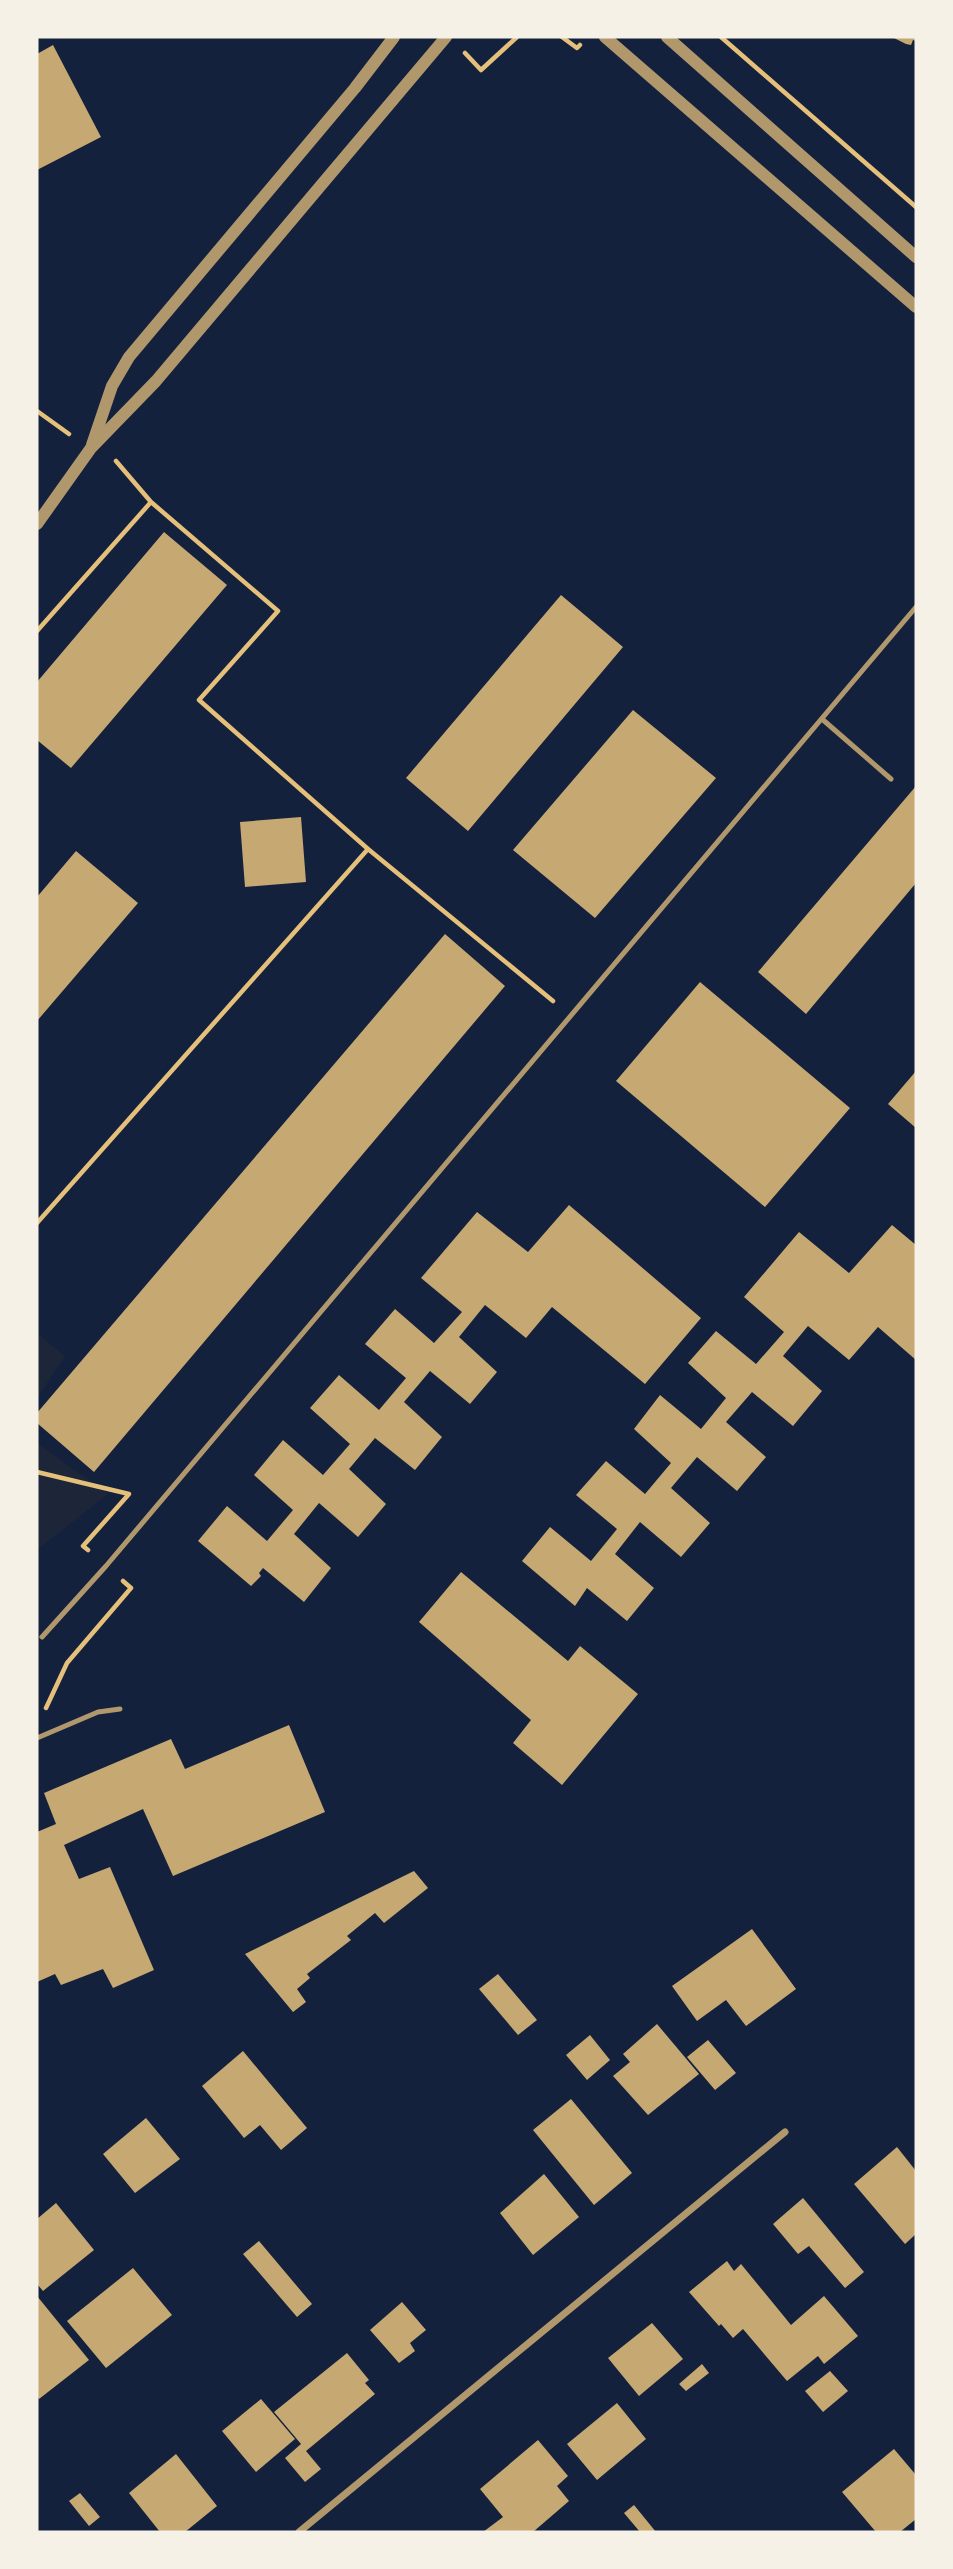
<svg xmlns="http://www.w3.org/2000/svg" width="953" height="2569" font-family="'DejaVu Sans',sans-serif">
<rect width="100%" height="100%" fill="#14213d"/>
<path fill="#1d2539" d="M 37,1333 L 65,1356 L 37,1398 Z
M 37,1443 L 108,1494 L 37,1550 Z"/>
<path fill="#c6a872" d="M 892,37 L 916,37 L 916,41 L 913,40 L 911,45 L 906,44 Z
M 53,45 L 101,137 L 37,170 L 37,54 Z
M 164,532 L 227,585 L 71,768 L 37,740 L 37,682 Z
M 561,595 L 623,647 L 468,831 L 406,778 Z
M 633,710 L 716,778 L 595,918 L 513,850 Z
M 916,786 L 916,883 L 806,1014 L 758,972 Z
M 301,817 L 306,882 L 245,887 L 240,822 Z
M 76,851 L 138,903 L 37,1021 L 37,897 Z
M 445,934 L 505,986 L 94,1472 L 37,1423 L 37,1413 Z
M 700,982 L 850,1108 L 765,1207 L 616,1081 Z
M 916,1071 L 916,1128 L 888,1104 Z
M 569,1205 L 701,1318 L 645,1384 L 552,1307 L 526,1338 L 485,1305 L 459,1337 L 497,1372 L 470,1404 L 430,1371 L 404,1402 L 442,1437 L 415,1470 L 375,1438 L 349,1469 L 386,1504 L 358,1537 L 319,1503 L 294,1534 L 331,1568 L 304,1602 L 263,1568 L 259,1573 L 261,1576 L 251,1586 L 198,1541 L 227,1506 L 267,1541 L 293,1510 L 254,1475 L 283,1440 L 323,1475 L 350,1444 L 310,1408 L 339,1375 L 379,1410 L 406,1378 L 365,1344 L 395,1309 L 434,1343 L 462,1312 L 421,1278 L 477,1212 L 528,1252 Z
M 892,1225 L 916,1245 L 916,1360 L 878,1327 L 849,1360 L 808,1326 L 783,1356 L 822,1391 L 793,1426 L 752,1392 L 726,1422 L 766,1457 L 737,1491 L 697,1457 L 671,1488 L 710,1523 L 681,1557 L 640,1522 L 615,1554 L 654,1588 L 627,1621 L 587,1588 L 575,1606 L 522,1561 L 550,1527 L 591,1561 L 617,1529 L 576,1495 L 606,1461 L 645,1494 L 671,1463 L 634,1429 L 660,1395 L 701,1429 L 726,1398 L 688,1363 L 716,1331 L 756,1364 L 784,1332 L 744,1297 L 799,1232 L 849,1273 Z
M 461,1572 L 568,1661 L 580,1646 L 638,1694 L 562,1785 L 513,1743 L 531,1720 L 419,1622 Z
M 289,1725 L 325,1812 L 173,1876 L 143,1809 L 64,1845 L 79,1879 L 110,1867 L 154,1970 L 113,1988 L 103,1969 L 61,1985 L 55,1974 L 37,1982 L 37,1832 L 56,1824 L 44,1793 L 171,1739 L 185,1769 Z
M 414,1871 L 428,1888 L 384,1923 L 375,1913 L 347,1936 L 351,1940 L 307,1974 L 310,1978 L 297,1989 L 306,2002 L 293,2012 L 245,1954 Z
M 752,1929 L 796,1989 L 746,2026 L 726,2000 L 697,2021 L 672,1986 Z
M 498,1974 L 537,2020 L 518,2035 L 479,1989 Z
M 657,2024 L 699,2074 L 648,2115 L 613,2076 L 630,2062 L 623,2054 Z
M 590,2035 L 610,2060 L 587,2080 L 566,2055 Z
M 708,2040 L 736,2073 L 715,2090 L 687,2057 Z
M 243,2051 L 307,2128 L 281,2150 L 260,2125 L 244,2138 L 202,2086 Z
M 571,2099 L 632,2173 L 594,2205 L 533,2130 Z
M 146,2118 L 180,2159 L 135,2193 L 103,2154 Z
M 897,2147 L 916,2171 L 916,2234 L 905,2244 L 854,2184 Z
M 544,2174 L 579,2217 L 533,2255 L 500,2213 Z
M 803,2198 L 864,2272 L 845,2288 L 809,2246 L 798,2254 L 773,2224 Z
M 56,2203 L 94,2250 L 43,2291 L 37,2284 L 37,2219 Z
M 259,2241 L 312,2304 L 297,2317 L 243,2254 Z
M 727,2261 L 734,2271 L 741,2264 L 791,2325 L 824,2296 L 858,2336 L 824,2364 L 818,2356 L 787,2381 L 743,2329 L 733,2338 L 721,2324 L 719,2326 L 689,2292 Z
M 133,2268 L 172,2315 L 106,2368 L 67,2321 Z
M 37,2296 L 89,2360 L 39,2399 L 37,2396 Z
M 402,2302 L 426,2330 L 410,2343 L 415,2351 L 399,2363 L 370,2330 Z
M 652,2323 L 683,2359 L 639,2396 L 608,2358 Z
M 347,2353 L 369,2380 L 365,2383 L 375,2394 L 306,2451 L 321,2469 L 305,2482 L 285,2458 L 301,2444 L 274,2412 Z
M 702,2364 L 709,2373 L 686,2391 L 679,2384 Z
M 830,2371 L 848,2391 L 823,2412 L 805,2391 Z
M 261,2399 L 295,2439 L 256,2472 L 222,2431 Z
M 617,2403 L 646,2439 L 597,2480 L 567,2444 Z
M 538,2440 L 568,2476 L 557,2486 L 569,2501 L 533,2532 L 483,2532 L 503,2517 L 480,2489 Z
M 894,2449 L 916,2475 L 916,2519 L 900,2532 L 876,2532 L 842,2492 Z
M 176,2454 L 217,2506 L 185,2532 L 160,2532 L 129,2493 Z
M 80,2493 L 100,2517 L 89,2526 L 69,2501 Z
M 634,2505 L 656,2532 L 640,2532 L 624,2513 Z"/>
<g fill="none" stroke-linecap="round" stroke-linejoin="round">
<path stroke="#e5c07b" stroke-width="4.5" d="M 562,37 L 577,48 L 580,45
M 721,37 L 916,207
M 465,53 L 481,70 L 517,37
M 37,411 L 69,434
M 116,461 L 151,502 L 278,611 L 199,700 L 368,849 L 553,1001
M 37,631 L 151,502
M 37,1223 L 368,849
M 37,1472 L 129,1494 L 83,1546 L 88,1550
M 46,1708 L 67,1663 L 131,1588 L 123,1581"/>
<path stroke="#b1986c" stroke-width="5" d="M 822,719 L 891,779
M 42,1637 L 106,1566 L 916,607
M 37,1738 L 98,1712 L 120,1709"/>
<path stroke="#b1986c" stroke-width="7" d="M 299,2532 L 785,2132"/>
<path stroke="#b1986c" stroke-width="12" d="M 605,37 L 916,307
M 667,37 L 916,257
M 92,445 L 112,386 L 129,357 L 355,88 L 394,37
M 37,524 L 91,448 L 156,381 L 446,37"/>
</g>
<rect width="953" height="2569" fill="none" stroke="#f6f1e7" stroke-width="77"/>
</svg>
